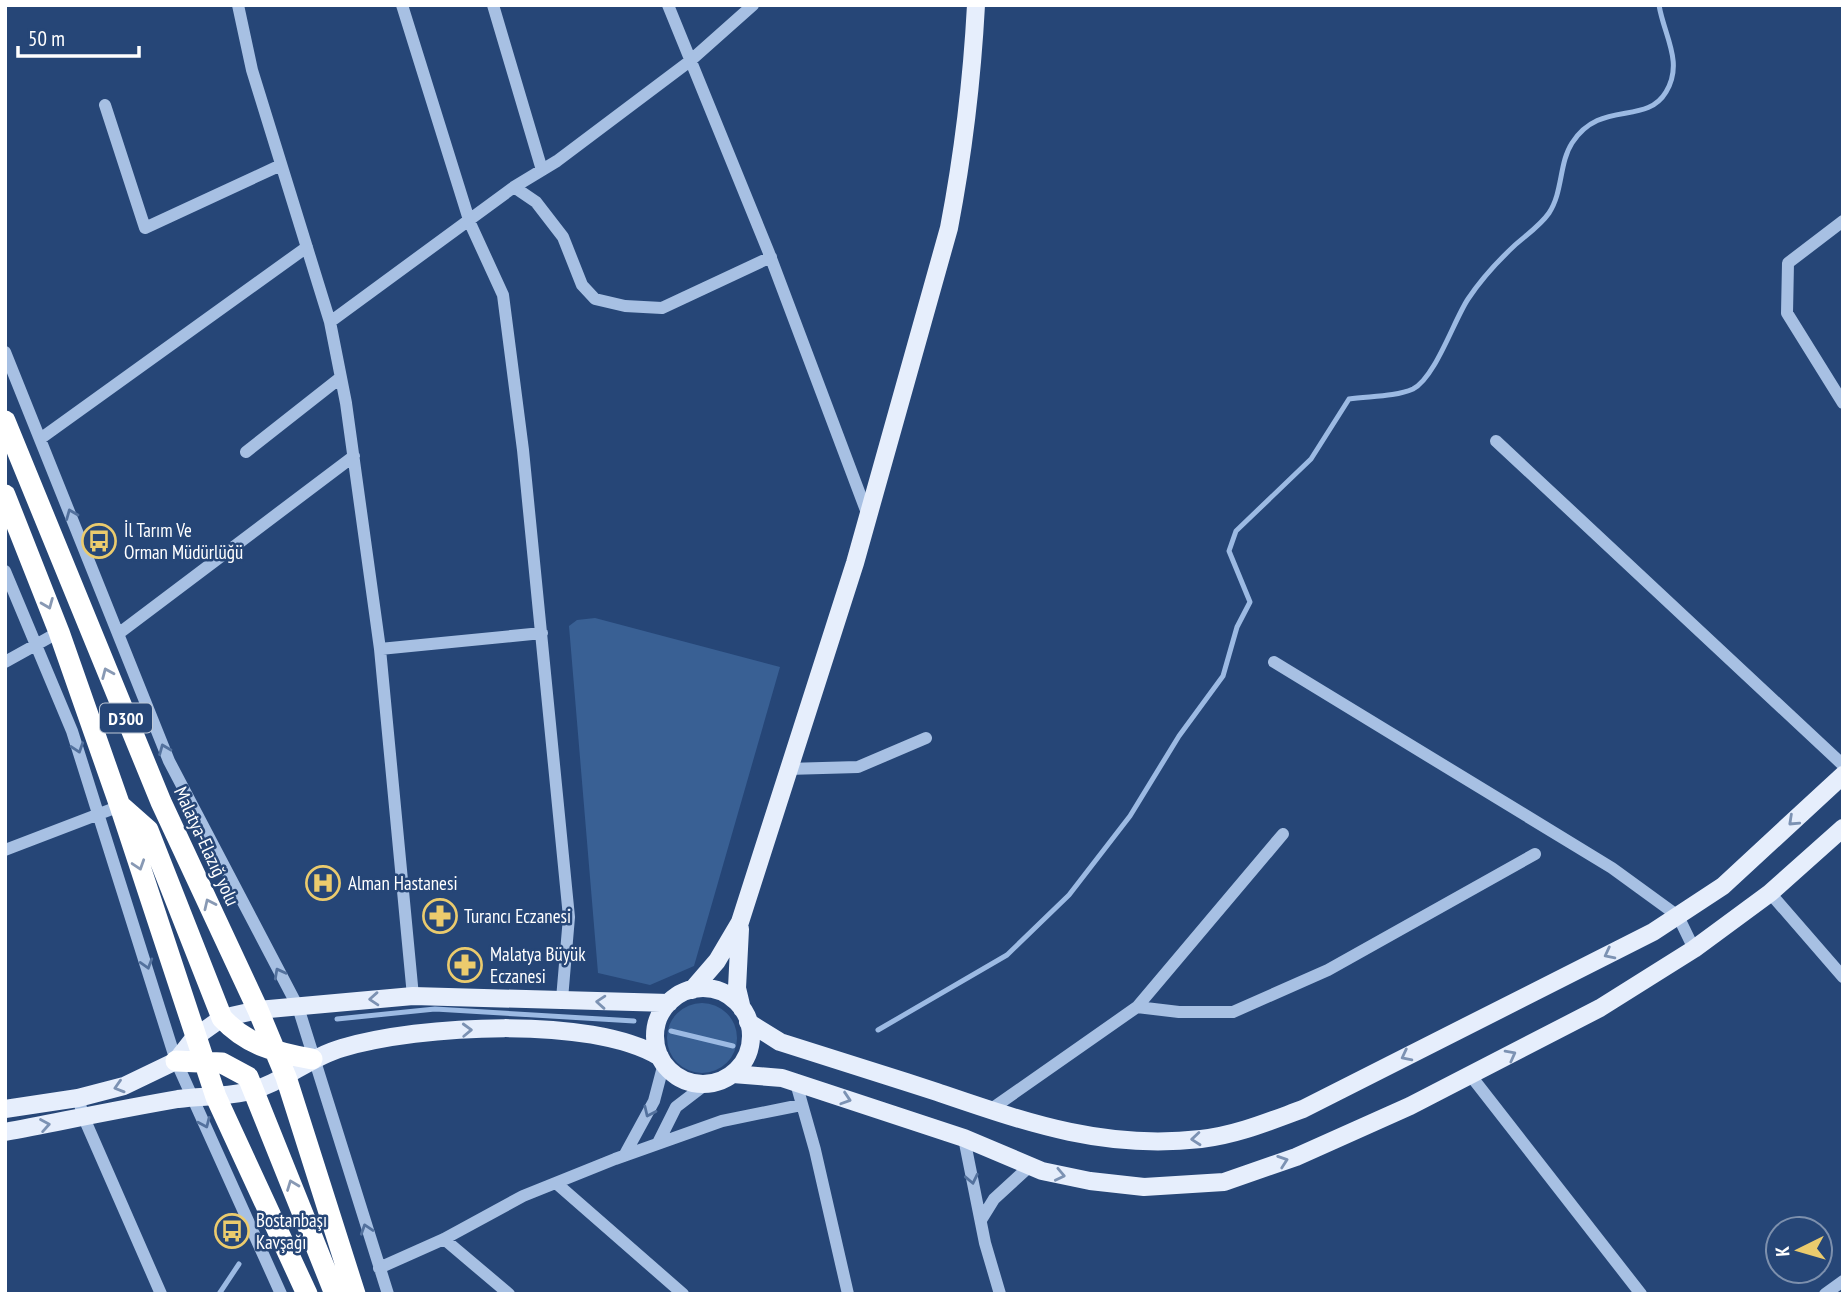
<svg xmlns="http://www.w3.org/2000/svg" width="1848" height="1299" font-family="'PT Sans Narrow',sans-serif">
<rect width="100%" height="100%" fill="#264677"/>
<path fill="#396094" d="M 595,618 L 780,667 L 694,966 L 650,985 L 598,973 L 569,626 L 577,620 Z
M667 1038a35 35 0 1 1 70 0a35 35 0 1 1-70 0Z"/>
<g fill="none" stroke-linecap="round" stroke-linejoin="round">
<path stroke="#9cbae3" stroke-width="5" d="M 337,1019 L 435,1009 L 634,1021
M 878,1030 L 1007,955 L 1069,895 L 1130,816 L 1179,736 L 1223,676 L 1237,627 L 1250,602 L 1229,551 L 1236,531 L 1311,459 L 1349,399 C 1369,396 1395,397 1413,389 C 1435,378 1454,320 1468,299 C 1480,281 1498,261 1514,246 C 1525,236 1540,226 1549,213 C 1563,192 1559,163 1572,143 C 1600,99 1646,126 1666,92 C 1684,62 1664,36 1659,5
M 671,1031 L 733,1046
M 219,1294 L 239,1264"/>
<path stroke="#a7c0e3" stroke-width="12" d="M 238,5 L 252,70 L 330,322 L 346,403 L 380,649 L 413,996
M 402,5 L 470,223 L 503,295 L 523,450 L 569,917 L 562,999
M 493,5 L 542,170
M 668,5 L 769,253 L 867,513
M 105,105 L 145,228 L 281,165
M 514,187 L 536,202 L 563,237 L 582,285 L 595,299 L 625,306 L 662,308 L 771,257
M 1843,221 L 1788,263 L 1787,313 L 1843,403
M 330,322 L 514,187 L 557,161 L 690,61 L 753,5
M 5,352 L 169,761 L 298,1007 L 388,1294
M 40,439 L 307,247
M 1496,441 L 1843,765
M 246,452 L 340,378
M 5,571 L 72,731 L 176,1061 L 281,1294
M 118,634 L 354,456
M 380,649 L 542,633
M 5,662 L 59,632
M 1274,662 L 1612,868 L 1678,916 L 1694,949
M 787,769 L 858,767 L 926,738
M 5,850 L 120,806
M 1770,893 L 1843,977
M 1137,1007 L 1179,1012 L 1233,1012 L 1328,970 L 1535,854
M 1471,1076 L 1641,1294
M 796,1083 L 815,1150 L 848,1294
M 78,1098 L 84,1118 L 161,1294
M 990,1110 L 1137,1007 L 1283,834
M 964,1138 L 985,1243 L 1000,1294
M 658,1143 L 676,1107 L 706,1084
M 624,1156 L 654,1101 L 664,1063
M 556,1183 L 683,1294
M 981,1220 L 994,1199 L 1030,1166
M 444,1239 L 509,1294
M 379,1268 L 444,1239 L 523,1196 L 615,1159 L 722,1121 L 801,1105
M 1825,1294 L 1843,1281"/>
<path stroke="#e6eefc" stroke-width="18" d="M 740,929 L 737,988 L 742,1009
M655 1036a48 48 0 1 1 96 0a48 48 0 1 1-96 0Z
M 692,990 L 717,961 L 740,922 L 855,563 L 949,228 C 963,155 972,80 976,5
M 748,1022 L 780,1042 C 833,1059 885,1075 937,1092 C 1028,1123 1104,1150 1201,1139 C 1237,1135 1270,1121 1303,1109 L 1653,932 L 1723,886 L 1843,775
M 733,1074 L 782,1078 L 964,1138 L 1042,1171 L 1090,1181 L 1144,1187 L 1224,1182 L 1296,1157 L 1410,1106 L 1600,1008 L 1694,949 L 1770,893 L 1843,828
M 5,1109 L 78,1098 L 124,1086 L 176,1061 L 194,1038 L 222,1018 L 258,1010 L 413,996 L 669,1003
M 5,1132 C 63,1121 120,1109 178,1099 C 201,1096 223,1097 246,1092 C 282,1084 307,1058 342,1048 C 419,1025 591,1015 660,1057"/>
<path stroke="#fff" stroke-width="21" d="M 5,421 L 161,802 L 258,1010 L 286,1077 L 355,1294
M 5,495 L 59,632 L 120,806 L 216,1097 L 307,1294
M 122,807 L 148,830 L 222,1018 C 247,1045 277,1053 312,1059
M 176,1061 L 222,1063 L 248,1077 L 335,1294"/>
</g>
<defs><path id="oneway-chevron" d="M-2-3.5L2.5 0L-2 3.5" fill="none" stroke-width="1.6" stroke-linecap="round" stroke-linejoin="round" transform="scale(1.75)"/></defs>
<g stroke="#53719d">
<use href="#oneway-chevron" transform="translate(71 514) rotate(-112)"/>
<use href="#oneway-chevron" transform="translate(78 748) rotate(72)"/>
<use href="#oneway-chevron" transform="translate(164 749) rotate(-112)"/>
<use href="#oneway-chevron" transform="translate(147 964) rotate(73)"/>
<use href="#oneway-chevron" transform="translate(279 973) rotate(-118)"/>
<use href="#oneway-chevron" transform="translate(649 1112) rotate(115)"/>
<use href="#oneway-chevron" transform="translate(205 1123) rotate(66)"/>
<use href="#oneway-chevron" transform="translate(972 1179) rotate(78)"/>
<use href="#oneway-chevron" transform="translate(366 1229) rotate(-108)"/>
</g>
<g stroke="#8899b4">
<use href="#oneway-chevron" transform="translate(48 604) rotate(68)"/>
<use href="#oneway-chevron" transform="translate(107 673) rotate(-113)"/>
<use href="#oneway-chevron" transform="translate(139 865) rotate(72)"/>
<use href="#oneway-chevron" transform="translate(209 904) rotate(-115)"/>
<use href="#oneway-chevron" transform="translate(292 1185) rotate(-111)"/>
</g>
<g stroke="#7c92b3">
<use href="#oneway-chevron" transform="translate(1793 821) rotate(137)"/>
<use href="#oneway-chevron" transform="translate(1609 954) rotate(153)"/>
<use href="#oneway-chevron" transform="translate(374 999) rotate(176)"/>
<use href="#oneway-chevron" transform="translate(601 1002) rotate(-176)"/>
<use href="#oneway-chevron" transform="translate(467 1030) rotate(-2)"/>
<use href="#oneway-chevron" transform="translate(1511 1055) rotate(-28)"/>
<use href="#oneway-chevron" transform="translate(1406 1056) rotate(153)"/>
<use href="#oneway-chevron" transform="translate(119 1087) rotate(163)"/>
<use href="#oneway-chevron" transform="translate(846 1099) rotate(18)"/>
<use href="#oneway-chevron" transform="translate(45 1125) rotate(-10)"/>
<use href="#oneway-chevron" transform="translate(1196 1139) rotate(175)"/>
<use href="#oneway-chevron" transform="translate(1283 1161) rotate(-19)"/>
<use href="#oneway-chevron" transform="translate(1060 1175) rotate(12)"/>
</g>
<defs>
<g id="bus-ring" transform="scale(1.75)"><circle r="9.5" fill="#264677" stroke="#ebcb6d" stroke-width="1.5"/><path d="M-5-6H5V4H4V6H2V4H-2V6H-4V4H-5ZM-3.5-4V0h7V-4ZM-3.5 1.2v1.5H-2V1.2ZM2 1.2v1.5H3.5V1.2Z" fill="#ebcb6d"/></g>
<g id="hospital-ring" transform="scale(1.75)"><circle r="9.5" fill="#264677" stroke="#ebcb6d" stroke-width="1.5"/><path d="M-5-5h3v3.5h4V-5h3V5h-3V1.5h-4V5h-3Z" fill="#ebcb6d"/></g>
<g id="pharmacy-ring" transform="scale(1.75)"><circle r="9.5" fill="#264677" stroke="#ebcb6d" stroke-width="1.5"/><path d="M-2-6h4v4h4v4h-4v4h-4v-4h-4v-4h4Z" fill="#ebcb6d"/></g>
</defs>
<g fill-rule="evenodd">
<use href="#bus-ring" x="99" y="541"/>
<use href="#hospital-ring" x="323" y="883"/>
<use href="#pharmacy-ring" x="440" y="916"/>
<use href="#pharmacy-ring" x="465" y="965"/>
<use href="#bus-ring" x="232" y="1231"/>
</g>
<g text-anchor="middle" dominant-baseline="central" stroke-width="5" stroke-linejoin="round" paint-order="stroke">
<rect fill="#264677" stroke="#bec8d6" stroke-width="2" x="100" y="703.5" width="52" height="29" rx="5"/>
<g font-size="18" font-weight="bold" fill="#fff">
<text x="126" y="718">D300</text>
</g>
<g font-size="19" fill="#fff" stroke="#264677" text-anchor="start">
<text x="124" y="530">İl Tarım Ve<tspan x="124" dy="22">Orman Müdürlüğü</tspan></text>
<text x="348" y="883">Alman Hastanesi</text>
<text x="464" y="916">Turancı Eczanesi</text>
<text x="490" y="954">Malatya Büyük<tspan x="490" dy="22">Eczanesi</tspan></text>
<text x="256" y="1220">Bostanbaşı<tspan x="256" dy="22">Kavşağı</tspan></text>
</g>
<g font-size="19" fill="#fff" stroke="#264677">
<text transform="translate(207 846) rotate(65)">Malatya-Elazığ yolu</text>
</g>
</g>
<rect width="1848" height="1299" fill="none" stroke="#ffffff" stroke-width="14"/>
<g transform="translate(1799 1250) rotate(265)"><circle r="33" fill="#264677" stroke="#7d90ad" stroke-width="2"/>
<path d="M0-5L12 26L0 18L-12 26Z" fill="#ebcb6d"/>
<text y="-10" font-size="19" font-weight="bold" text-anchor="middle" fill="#ffffff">K</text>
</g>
<path d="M18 46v10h121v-10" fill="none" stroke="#ffffff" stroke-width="3.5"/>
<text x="28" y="46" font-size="21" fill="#ffffff" stroke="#264677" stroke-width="5" paint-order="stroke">50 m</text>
</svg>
